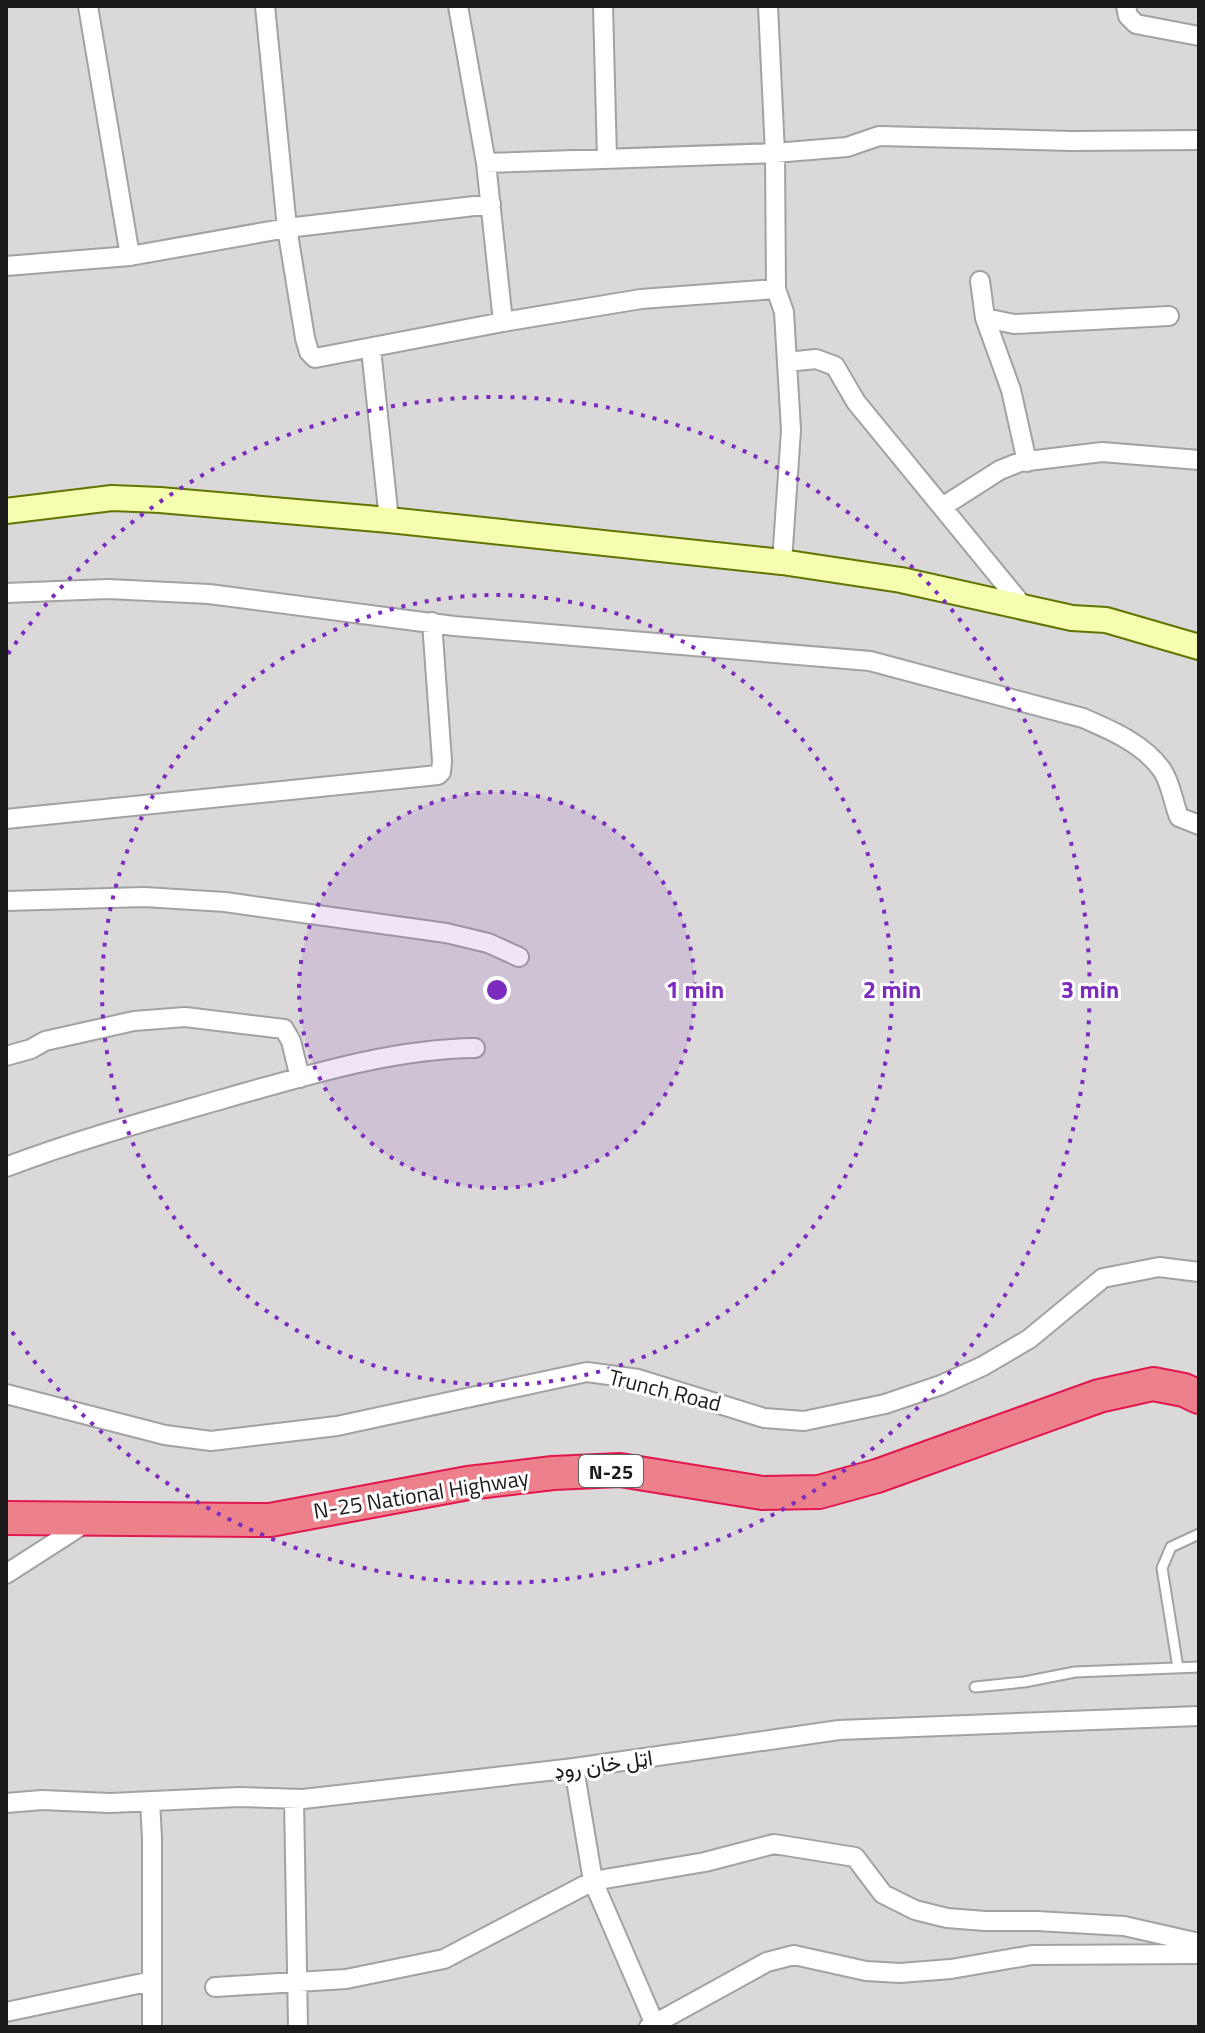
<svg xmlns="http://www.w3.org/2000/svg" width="1205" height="2033" font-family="'Titillium Web',Vazirmatn,sans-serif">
<rect width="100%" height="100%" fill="#eeeae0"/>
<path fill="#dad8d8" d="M 6,6 L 1199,6 L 1199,2027 L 6,2027 Z"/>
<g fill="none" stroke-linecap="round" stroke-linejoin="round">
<g stroke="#a2a2a2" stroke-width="13">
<path id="lane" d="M 1178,1668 L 1162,1568 L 1171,1547 L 1199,1534
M 975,1687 L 1024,1682 L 1075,1672 L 1199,1667"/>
</g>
<g stroke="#a2a2a2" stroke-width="22">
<path id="street" d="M 88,6 L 130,256
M 265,6 L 287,228 L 305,338 L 309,352 L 315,358 L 503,322 L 641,299 L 776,289
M 458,6 L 486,163 L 503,322
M 603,6 L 607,159
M 768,6 L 775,153 L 776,289 L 784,312 L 791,430 L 782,562
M 1126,6 L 1128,16 L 1136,24 L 1199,36
M 486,163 L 775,153 L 847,147 L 879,136 L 1071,141 L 1199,140
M 6,266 L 130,256 L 287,228 L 491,204
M 980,281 L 985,318 L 1011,390 L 1027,462
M 985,318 L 1014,324 L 1169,316
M 371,349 L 389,520
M 787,362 L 816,359 L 835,366 L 856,402 L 1023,606
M 942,507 L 1000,470 L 1020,462 L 1102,452 L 1199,460
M 6,593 L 108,589 L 209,594 L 454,626 L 870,661 L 1083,718 C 1111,730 1144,744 1162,770 C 1171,783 1173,802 1179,817 L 1199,825
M 6,819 L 438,775 L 441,772 L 442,761 L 432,622
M 6,901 L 144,897 L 225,902 L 446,933 L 488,943 L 519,957
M 6,1056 L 31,1049 L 45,1041 L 134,1021 L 185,1017 L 284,1029 L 291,1041 L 300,1078
M 6,1167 C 77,1140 150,1120 223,1099 C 305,1076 390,1049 475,1048
M 6,1394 L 165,1435 L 211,1441 L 337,1426 L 587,1372 L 638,1379 L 764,1418 L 804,1421 L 885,1404 L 941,1385 L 983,1366 L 1029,1339 L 1103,1278 L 1159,1267 L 1199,1272
M 6,1574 L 87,1522
M 574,1768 L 593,1881 L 656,2027
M 294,1799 L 298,2027
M 150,1801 L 152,1838 L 152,2027
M 6,1803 L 42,1800 L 110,1803 L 239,1797 L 303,1799 L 574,1768 L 839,1730 L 1199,1716
M 215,1987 L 346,1979 L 444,1959 L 593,1881 L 705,1862 L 774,1844 L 855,1857 L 883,1894 L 915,1910 L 947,1918 L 985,1921 L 1037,1921 L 1124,1926 L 1199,1943
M 6,2012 L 152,1981
M 649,2027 L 767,1962 L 794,1955 L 866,1971 L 900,1973 L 951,1969 L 1032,1955 L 1199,1954"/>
</g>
<g stroke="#5f7500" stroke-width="28">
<path id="secondary" d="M 6,511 L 112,498 L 160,500 L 389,520 L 782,562 L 901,580 L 1072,618 L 1106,620 L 1199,647"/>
</g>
<g stroke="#e2174d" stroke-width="36">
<path id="highway" d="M 6,1518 L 270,1520 L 468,1483 L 553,1473 L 620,1470 L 762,1493 L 819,1492 L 877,1476 L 1099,1396 L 1153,1384 L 1184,1390 L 1199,1397"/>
</g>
<use href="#lane" stroke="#fff" stroke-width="9"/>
<use href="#street" stroke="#fff" stroke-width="18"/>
<use href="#secondary" stroke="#f4feae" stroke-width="24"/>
<use href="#highway" stroke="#ec818c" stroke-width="32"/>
</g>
<circle cx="497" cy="990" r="198" fill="#7b2cbf" fill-opacity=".12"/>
<g fill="none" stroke="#7b2cbf" stroke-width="4" stroke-dasharray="4 8">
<circle cx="497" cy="990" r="198"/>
<circle cx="497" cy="990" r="395"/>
<path d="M8 654A593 593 0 1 1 8 1326"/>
</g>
<g text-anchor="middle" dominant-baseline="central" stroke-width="6" stroke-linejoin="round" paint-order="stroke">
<rect fill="#fff" stroke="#5f5f5f" stroke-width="2" x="579" y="1455" width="64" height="32" rx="6"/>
<g font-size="20" font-weight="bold" fill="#1b1b1b">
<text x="611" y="1471">N-25</text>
</g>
<g font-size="22" fill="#1b1b1b" stroke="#fff">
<text transform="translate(665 1390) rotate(14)">Trunch Road</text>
<text transform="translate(421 1494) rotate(-9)">N-25 National Highway</text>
<text transform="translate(603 1764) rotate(-8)">اټل خان روډ</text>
</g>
</g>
<circle cx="497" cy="990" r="12" fill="#7b2cbf" stroke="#fff" stroke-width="4"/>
<g font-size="24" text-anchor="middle" font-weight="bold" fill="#7b2cbf" stroke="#fff" stroke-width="6" stroke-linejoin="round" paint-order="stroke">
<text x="695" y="998">1 min</text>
<text x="892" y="998">2 min</text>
<text x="1090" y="998">3 min</text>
</g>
<rect width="1205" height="2033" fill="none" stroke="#1b1b1b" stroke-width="16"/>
</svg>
